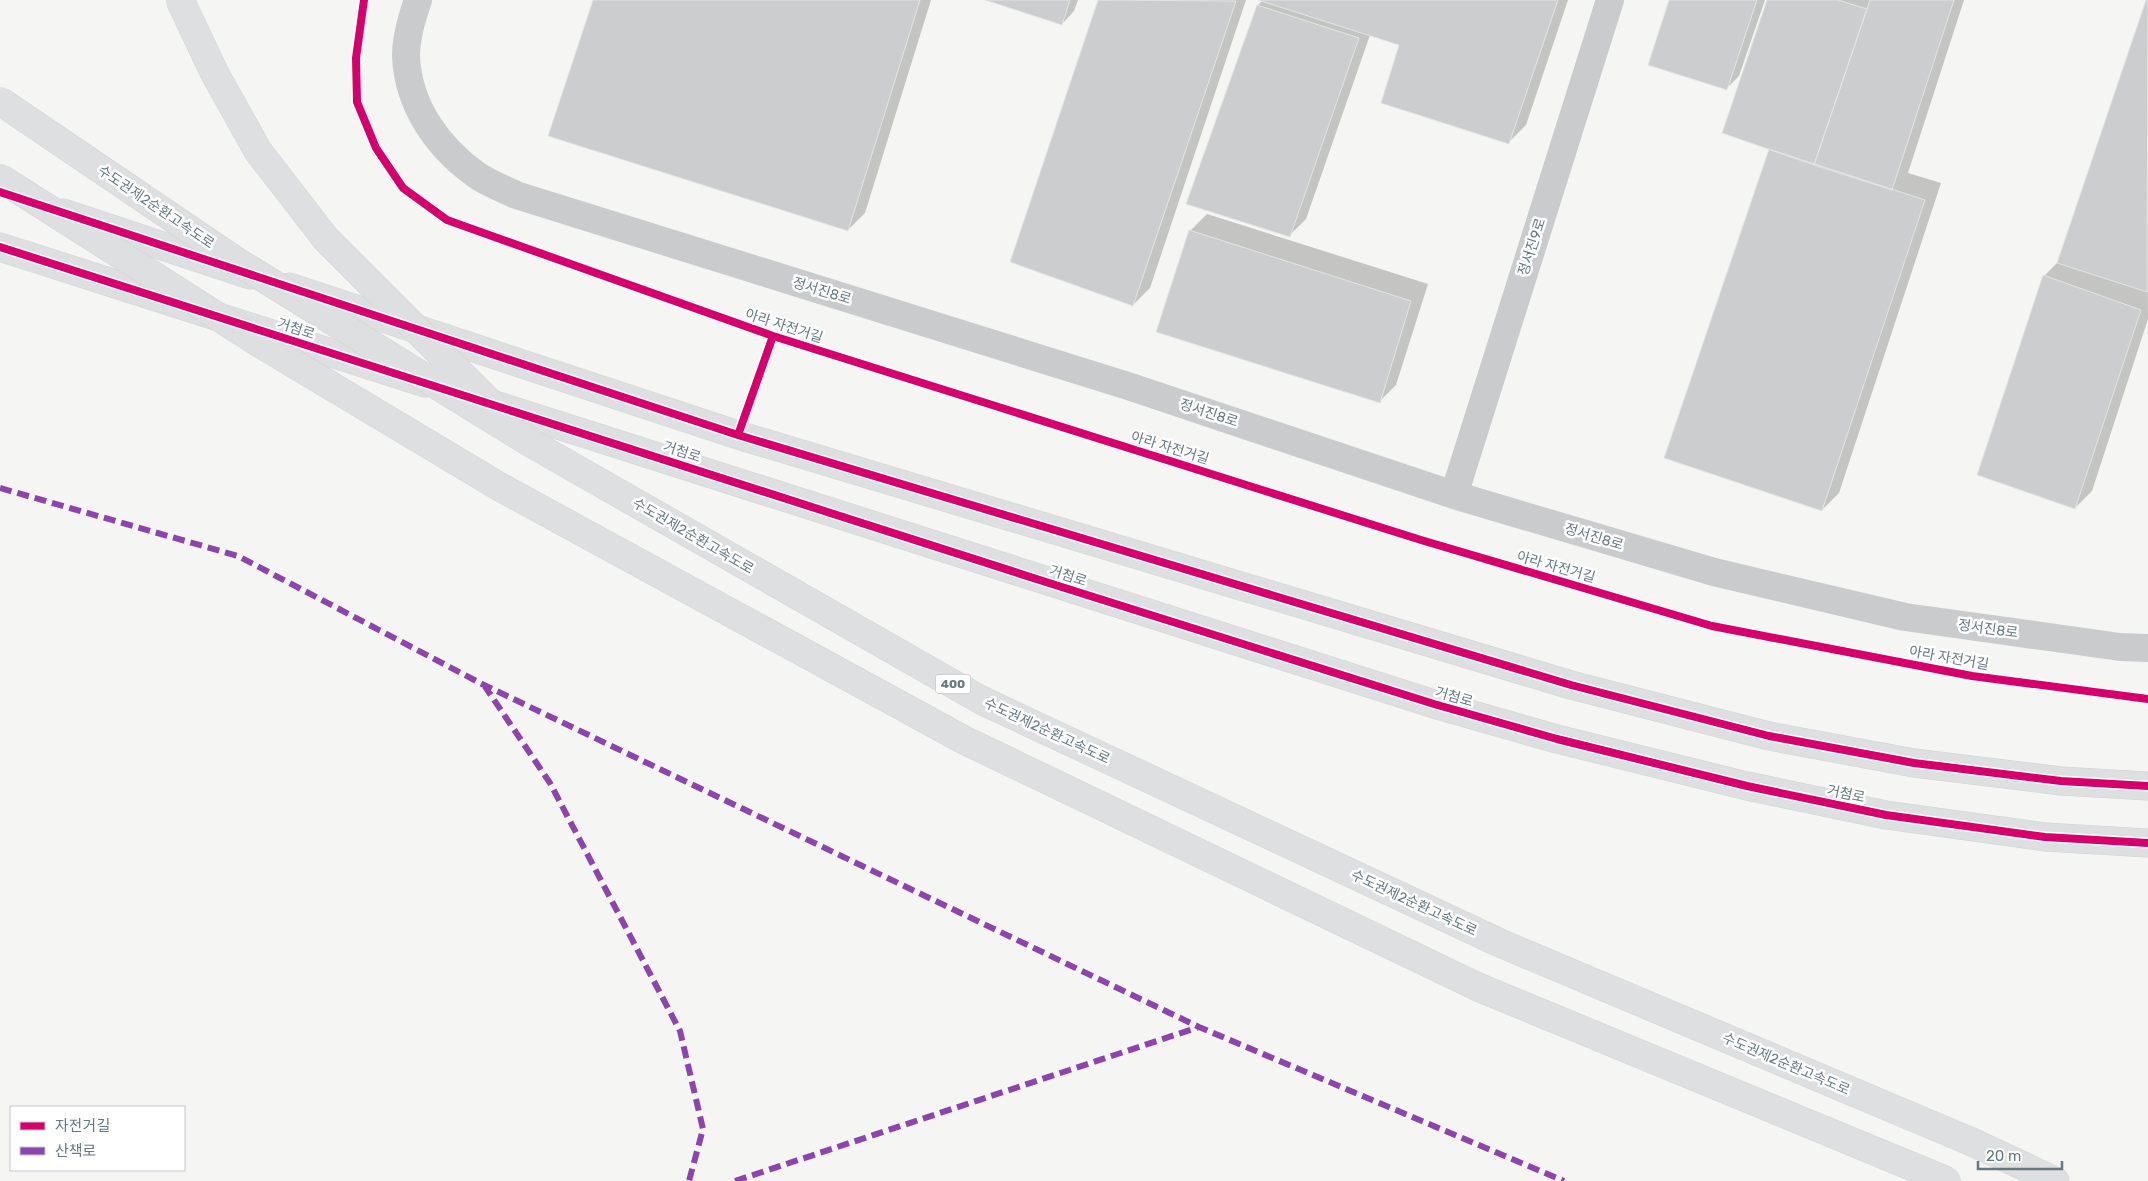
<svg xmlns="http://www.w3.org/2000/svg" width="2148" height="1181" font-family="Rubik,'Noto Sans KR',sans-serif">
<rect width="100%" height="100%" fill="#f5f5f4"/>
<path fill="#0003" d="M 595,0 L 931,0 L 865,213 L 848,230 Z
M 989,0 L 1078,0 L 1074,11 L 1062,24 Z
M 1099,0 L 1246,0 L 1150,288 L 1133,305 L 1012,261 Z
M 1263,0 L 1262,0 L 1568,0 L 1526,125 L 1509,142 L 1400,45 L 1370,35 L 1306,219 L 1289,236 L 1258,5 Z
M 1671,0 L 1765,0 L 1739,76 L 1726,89 Z
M 1768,0 L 1964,0 L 1908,173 L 1941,183 L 1839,493 L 1822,510 L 1771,148 Z
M 2147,0 L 2148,319 L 2092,491 L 2075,508 L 2044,276 L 2059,261 Z
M 1207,214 L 1428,284 L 1396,385 L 1379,402 L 1190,231 Z"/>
<path fill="#cbcdce" stroke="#e4e4e4" d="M 593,0 L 920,0 L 848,231 L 548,136 Z
M 985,0 L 1070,0 L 1062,25 Z
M 1098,0 L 1236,1 L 1133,306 L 1010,262 Z
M 1258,0 L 1558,0 L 1509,144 L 1381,103 L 1399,45 Z
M 1669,0 L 1757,0 L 1727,90 L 1648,65 Z
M 1767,0 L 1838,0 L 1867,9 L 1814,165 L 1722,133 Z
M 1870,0 L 1954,0 L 1892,190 L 1814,165 Z
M 2146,0 L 2148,0 L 2147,292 L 2057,263 Z
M 1257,5 L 1359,38 L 1290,237 L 1186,204 Z
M 1769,149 L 1925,200 L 1822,511 L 1664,458 Z
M 1189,230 L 1411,301 L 1380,403 L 1156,332 Z
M 2043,275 L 2141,310 L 2075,509 L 1977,475 Z"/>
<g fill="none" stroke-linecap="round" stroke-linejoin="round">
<g stroke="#d2d3d4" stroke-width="29">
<path id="secondary" d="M 63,213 L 250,275
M 0,247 L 425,383
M 289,287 L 738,435 L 1571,685 L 1769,736 L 1914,763 L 2061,781 L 2148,786
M 473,398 L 1434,704 L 1557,739 L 1747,786 L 1886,815 L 2045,837 L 2148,843"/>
</g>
<g stroke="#d2d3d3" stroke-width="29">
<path id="highway" d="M 1972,1142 L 2055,1181"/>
</g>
<path stroke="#cacbcc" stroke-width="28" d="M 418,0 C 412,17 406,38 406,56 C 408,106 438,148 478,176 C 490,184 504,189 516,195 L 1128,386 L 1454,495 L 1714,572 L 1905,617 L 2120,647 L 2148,648
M 1454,495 L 1610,0"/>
<use href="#secondary" stroke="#dedfe0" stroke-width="28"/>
<use href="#highway" stroke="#dedfe0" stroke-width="28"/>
<g stroke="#d2d3d3" stroke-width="29" stroke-linecap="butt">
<path id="highway-bridge" d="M 180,0 L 215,74 L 258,151 L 326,239 L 496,409
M 0,101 L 236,261 L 529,442 L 981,700 L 1500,943 L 1972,1142
M 0,178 L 261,344 L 500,487 L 964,740 L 1478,987 L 1947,1181"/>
</g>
<use href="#highway-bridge" stroke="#dedfe0" stroke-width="28"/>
<path stroke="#8e44ad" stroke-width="6" stroke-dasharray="12 6" stroke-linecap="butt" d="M 0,488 L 238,556 L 482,684 L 1199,1027
M 484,685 L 550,783 L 680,1031 L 703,1129 L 689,1181
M 735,1181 L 1199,1027 L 1564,1181"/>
<g stroke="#fff" stroke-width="11">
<path id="cycleway" d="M 364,0 L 356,58 L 357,102 L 376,148 L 403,188 L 447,220 L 773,336 L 1421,540 L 1712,626 L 1972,676 L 2148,699
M 0,192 L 738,435 L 1571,685 L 1769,736 L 1914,763 L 2061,781 L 2148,786
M 0,247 L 1049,583 L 1434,704 L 1557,739 L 1747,786 L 1886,815 L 2045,837 L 2148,843
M 738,435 L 773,336"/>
</g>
<use href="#cycleway" stroke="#d6006c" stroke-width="8"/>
</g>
<g text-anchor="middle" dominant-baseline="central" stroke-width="5" stroke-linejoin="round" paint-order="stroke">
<rect fill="#fff" stroke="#94a1a8" stroke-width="1" x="935.5" y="674.5" width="35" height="19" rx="4"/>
<g font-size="12" font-weight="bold" fill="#667983">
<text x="953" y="684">400</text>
</g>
<g font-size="14" fill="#667983" stroke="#fff">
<text transform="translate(156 207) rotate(34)">수도권제2순환고속도로</text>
<text transform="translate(1532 247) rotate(-72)">정서진9로</text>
<text transform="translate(822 291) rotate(17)">정서진8로</text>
<text transform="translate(784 326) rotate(18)">아라 자전거길</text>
<text transform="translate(296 329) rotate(18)">거첨로</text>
<text transform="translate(1209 413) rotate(18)">정서진8로</text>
<text transform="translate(1170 448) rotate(17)">아라 자전거길</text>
<text transform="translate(682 452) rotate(18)">거첨로</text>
<text transform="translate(693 536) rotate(30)">수도권제2순환고속도로</text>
<text transform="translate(1594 537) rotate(17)">정서진8로</text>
<text transform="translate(1556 567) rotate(16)">아라 자전거길</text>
<text transform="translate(1068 576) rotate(18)">거첨로</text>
<text transform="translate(1988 629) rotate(8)">정서진8로</text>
<text transform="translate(1949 658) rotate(10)">아라 자전거길</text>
<text transform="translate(1454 697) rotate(16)">거첨로</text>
<text transform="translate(1047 731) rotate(25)">수도권제2순환고속도로</text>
<text transform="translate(1846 794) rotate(12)">거첨로</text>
<text transform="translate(1414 903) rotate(25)">수도권제2순환고속도로</text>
<text transform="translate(1786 1064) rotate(23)">수도권제2순환고속도로</text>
</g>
</g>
<rect x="10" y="1106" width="175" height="65" fill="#ffffff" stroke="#c2c9cd"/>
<rect x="20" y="1122" width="25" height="8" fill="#d6006c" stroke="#c2c9cd"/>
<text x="55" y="1131" font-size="15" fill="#667983">자전거길</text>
<rect x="20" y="1147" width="25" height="8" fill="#8e44ad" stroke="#c2c9cd"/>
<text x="55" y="1156" font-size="15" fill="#667983">산책로</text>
<path d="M1978 1161v8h84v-8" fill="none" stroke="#667983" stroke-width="2.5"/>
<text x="1986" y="1161" font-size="15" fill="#667983" stroke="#ffffff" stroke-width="4" paint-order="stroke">20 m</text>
</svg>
